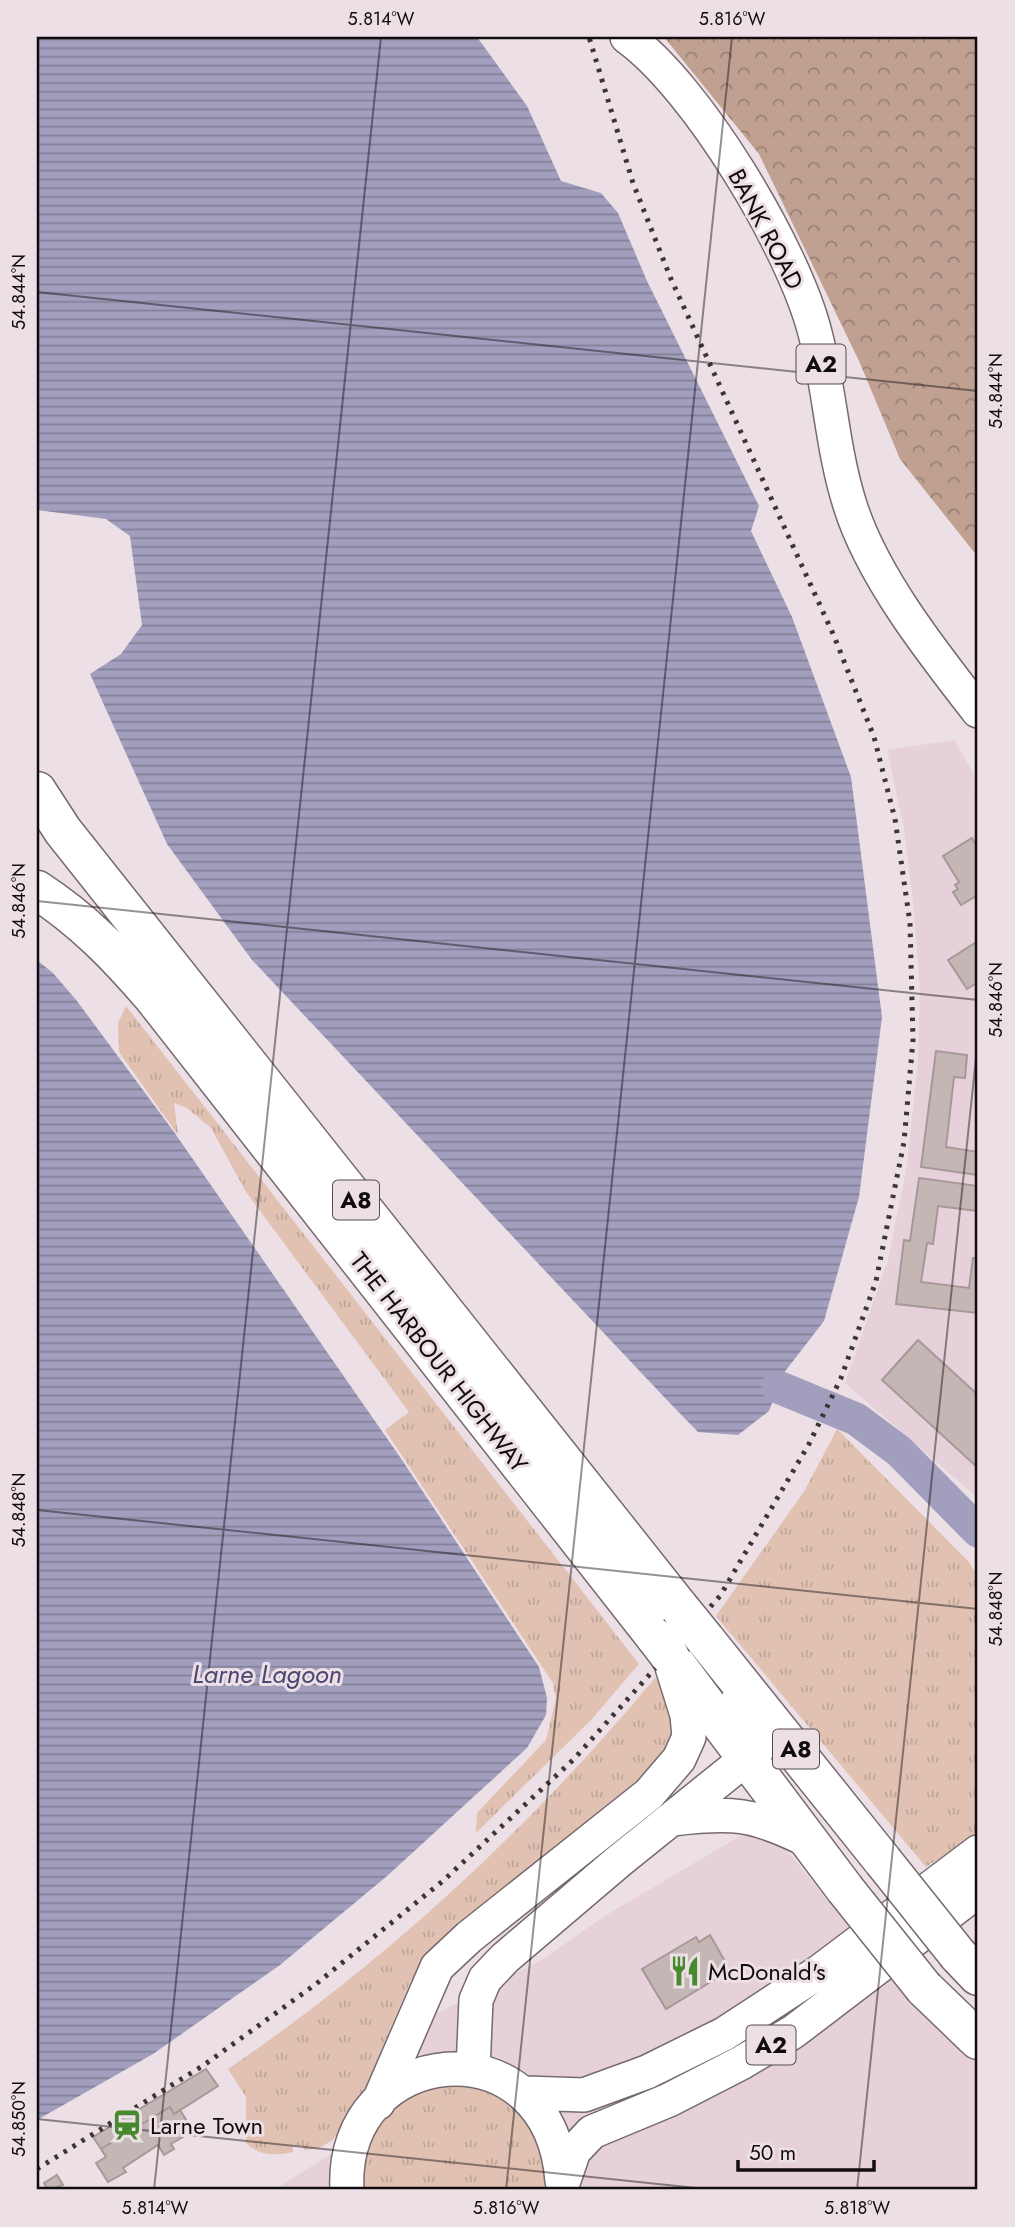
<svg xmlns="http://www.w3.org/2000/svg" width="1015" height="2227" font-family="Jost,sans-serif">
<defs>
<pattern id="grass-tufts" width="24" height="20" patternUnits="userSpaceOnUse" patternTransform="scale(1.75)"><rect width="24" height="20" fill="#e1c2b2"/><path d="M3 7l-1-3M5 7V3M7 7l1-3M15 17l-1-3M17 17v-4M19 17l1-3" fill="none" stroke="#c0a698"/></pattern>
<pattern id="forest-crowns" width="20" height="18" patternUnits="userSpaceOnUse" patternTransform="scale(1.75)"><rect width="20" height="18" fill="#bfa091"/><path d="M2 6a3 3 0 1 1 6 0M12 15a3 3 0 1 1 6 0" fill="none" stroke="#9a8175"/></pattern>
<pattern id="water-rules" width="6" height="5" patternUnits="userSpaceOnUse" patternTransform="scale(1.75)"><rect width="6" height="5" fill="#a19fbd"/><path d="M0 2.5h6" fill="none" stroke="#828098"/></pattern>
</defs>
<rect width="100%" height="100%" fill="#ecdfe5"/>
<path fill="#e6d0da" d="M 954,740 L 974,774 L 974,792 L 978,799 L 978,1498 L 845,1383 L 888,1260 L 907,1166 L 918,1062 L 920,990 L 914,910 L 904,828 L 887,750 Z
M 754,1828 L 778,1839 L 897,1987 L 978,2052 L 978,2190 L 274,2190 L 342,2147 L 392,2036 L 540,1961 L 608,1914 Z"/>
<path fill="url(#grass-tufts)" d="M 126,1006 L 639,1664 L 592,1719 L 476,1833 L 477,1813 L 546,1740 L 556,1699 L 553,1683 L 385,1430 L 409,1412 L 246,1192 L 211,1128 L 187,1108 L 174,1103 L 178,1135 L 119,1052 L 118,1023 Z
M 837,1429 L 968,1561 L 978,1576 L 978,1834 L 926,1867 L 716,1616 L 805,1490 Z
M 655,1678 C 664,1685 665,1691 669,1702 C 681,1742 667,1750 642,1779 L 444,1938 L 411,1980 L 366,2086 L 333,2140 L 319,2148 L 304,2150 L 303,2146 L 293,2146 L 293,2152 C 275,2156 259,2156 246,2143 L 246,2097 L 228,2069 C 387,1961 532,1826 655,1678 Z
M 444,2083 L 475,2084 L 504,2096 L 544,2141 L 549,2190 L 361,2190 C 364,2173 364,2151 370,2135 C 381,2104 416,2091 444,2083 Z"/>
<path fill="url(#forest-crowns)" d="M 664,37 L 978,37 L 978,557 L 900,459 L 859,361 L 759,154 Z"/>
<path fill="url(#water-rules)" d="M 37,37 L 477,37 L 527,106 L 561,181 L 601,193 L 618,213 L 647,281 L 759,506 L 751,531 L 792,617 L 851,777 L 882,1017 L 859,1197 L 824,1321 L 783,1374 L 769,1411 L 738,1435 L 698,1432 L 666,1399 L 252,960 L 167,844 L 90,674 L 121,654 L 142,625 L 130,536 L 106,519 L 37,510 Z
M 37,960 L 53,973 L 77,1001 L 174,1132 L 402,1460 L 539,1667 L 547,1698 L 546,1715 L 527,1748 L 387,1876 L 280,1965 L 153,2054 L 37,2120 Z"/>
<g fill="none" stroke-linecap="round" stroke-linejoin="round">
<path stroke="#a19fbd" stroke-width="33" d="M 778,1387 L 856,1419 L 899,1451 L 978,1531"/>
</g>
<path fill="#c5b6b6" stroke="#a69898" stroke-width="2" d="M 972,838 L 978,848 L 978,895 L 961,905 L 953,892 L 958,889 L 955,885 L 959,882 L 943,856 Z
M 978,941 L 978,982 L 967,989 L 948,960 Z
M 936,1051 L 967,1055 L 965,1078 L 954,1077 L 946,1147 L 978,1152 L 978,1175 L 921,1167 Z
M 919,1178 L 978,1186 L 978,1211 L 938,1206 L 933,1244 L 927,1243 L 921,1282 L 969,1288 L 973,1258 L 978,1258 L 978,1313 L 896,1304 L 904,1240 L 910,1241 Z
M 918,1340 L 978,1395 L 978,1468 L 882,1380 Z
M 710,1935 L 726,1963 L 722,1965 L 727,1972 L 666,2009 L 642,1969 L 696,1937 L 699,1942 Z
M 206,2069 L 218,2086 L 174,2114 L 170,2107 L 101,2149 L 93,2137 Z
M 170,2107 L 174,2114 L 180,2110 L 193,2131 L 171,2144 L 174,2149 L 164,2155 L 158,2145 L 123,2168 L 126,2172 L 108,2182 L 96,2163 L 106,2157 L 101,2149 Z
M 57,2175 L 63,2185 L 48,2190 L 44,2183 Z"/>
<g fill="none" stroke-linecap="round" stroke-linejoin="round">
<g stroke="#766a6f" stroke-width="36">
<path id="primary" d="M 627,37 C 697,87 794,249 815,333 C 830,389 832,449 850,505 C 872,576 932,652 978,711
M 672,1819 C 733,1812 752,1813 807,1840
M 473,2070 L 476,2000 L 485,1979 L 505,1958 L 619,1861 L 757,1750 C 766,1732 749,1716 737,1702
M 525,2093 L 584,2095 L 647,2072 L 724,2034 L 819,1972 L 978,1852
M 378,2103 L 437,1967 L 469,1937 L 649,1794 L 679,1759 L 689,1737 L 687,1715 L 672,1667
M 563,2183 L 574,2151 L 592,2132 L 669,2100 L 741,2063 L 793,2032 L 978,1891
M 347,2190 C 339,2042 550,2019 562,2181"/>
</g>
<g stroke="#766a6f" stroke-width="41">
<path id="highway" d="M 37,791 L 63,831 L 679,1607
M 37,890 C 83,920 117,955 153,997 L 656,1638
M 705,1639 L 883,1861
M 669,1655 L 845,1889
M 958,1955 L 978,1976
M 924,1988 L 978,2040"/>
</g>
<use href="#primary" stroke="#fff" stroke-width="33"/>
<use href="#highway" stroke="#fff" stroke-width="38"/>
<path stroke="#3c3639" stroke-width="5" stroke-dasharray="3.5 7" stroke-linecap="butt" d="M 37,2169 L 204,2065 L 316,1984 L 444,1880 L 573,1760 L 720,1596 L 809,1444 L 841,1378 L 876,1281 L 904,1142 L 913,1040 L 910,923 L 895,819 L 874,737 L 834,636 L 671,279 L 633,183 L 589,37"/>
<g stroke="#766a6f" stroke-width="41" stroke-linecap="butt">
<path id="highway-bridge" d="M 679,1607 L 705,1639
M 656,1638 L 669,1655
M 883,1861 L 958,1955
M 845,1889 L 924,1988"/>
</g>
<use href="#highway-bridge" stroke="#fff" stroke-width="38"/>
</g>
<path fill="none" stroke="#110d0f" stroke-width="2" stroke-opacity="0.45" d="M 37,292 L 978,391M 37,901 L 978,1000M 37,1510 L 978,1609M 37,2119 L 715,2190M 154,2190 L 381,37M 506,2190 L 732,37M 857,2190 L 978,1039"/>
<defs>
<g id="restaurant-bare" transform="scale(2.415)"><path d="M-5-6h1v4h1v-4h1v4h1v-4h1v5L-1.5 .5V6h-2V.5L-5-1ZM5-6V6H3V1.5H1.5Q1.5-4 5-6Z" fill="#47892d" stroke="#ecdfe5" stroke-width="2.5" paint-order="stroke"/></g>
<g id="station-bare" transform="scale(2.415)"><path d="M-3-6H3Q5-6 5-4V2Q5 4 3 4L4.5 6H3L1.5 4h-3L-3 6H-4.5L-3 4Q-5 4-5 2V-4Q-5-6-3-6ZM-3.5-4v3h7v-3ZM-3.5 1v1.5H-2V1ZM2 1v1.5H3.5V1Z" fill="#47892d" stroke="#ecdfe5" stroke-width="2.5" paint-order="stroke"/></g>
</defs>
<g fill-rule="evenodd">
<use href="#restaurant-bare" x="685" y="1971"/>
<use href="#station-bare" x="127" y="2125"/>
</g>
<g text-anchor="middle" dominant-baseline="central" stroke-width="6" stroke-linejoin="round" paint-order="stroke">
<g fill="#ecdfe5" stroke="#534c4f" stroke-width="2">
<rect x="796.5" y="344.5" width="49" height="39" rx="5"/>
<rect x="333" y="1180.5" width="46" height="39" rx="5"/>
<rect x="773" y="1729.5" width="46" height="39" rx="5"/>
<rect x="746.5" y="2025.5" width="49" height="39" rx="5"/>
</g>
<g font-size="23" font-weight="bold" fill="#110d0f">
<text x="821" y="364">A2</text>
<text x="356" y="1200">A8</text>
<text x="796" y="1749">A8</text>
<text x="771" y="2045">A2</text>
</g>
<g font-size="24" fill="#110d0f" stroke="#ecdfe5">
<text transform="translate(766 229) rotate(62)">BANK ROAD</text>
<text transform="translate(439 1362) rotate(52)">THE HARBOUR HIGHWAY</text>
</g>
<g font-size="24" fill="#110d0f" stroke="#ecdfe5" text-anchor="start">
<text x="708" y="1971">McDonald's</text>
<text x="150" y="2125">Larne Town</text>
</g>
<g font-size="26" font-style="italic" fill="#4b4673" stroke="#ecdfe5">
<text x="267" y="1674">Larne Lagoon</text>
</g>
</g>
<rect width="1015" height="2227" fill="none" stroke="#ecdfe5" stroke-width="77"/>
<path d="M738 2160v10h136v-10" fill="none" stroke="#110d0f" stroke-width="3.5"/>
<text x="749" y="2160" font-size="21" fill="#110d0f" stroke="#ecdfe5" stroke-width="5" paint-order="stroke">50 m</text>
<rect x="38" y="38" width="938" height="2150" fill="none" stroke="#110d0f" stroke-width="2.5"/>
<g font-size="18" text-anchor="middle" fill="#110d0f">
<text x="381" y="25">5.814°W</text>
<text x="732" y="25">5.816°W</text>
<text transform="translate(19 292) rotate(-90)" y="6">54.844°N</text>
<text transform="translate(996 391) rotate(-90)" y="6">54.844°N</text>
<text transform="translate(19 901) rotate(-90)" y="6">54.846°N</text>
<text transform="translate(996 1000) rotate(-90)" y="6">54.846°N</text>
<text transform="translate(19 1510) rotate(-90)" y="6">54.848°N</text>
<text transform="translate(996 1609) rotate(-90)" y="6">54.848°N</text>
<text transform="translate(19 2119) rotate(-90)" y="6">54.850°N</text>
<text x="155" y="2214">5.814°W</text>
<text x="506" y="2214">5.816°W</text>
<text x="857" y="2214">5.818°W</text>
</g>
</svg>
